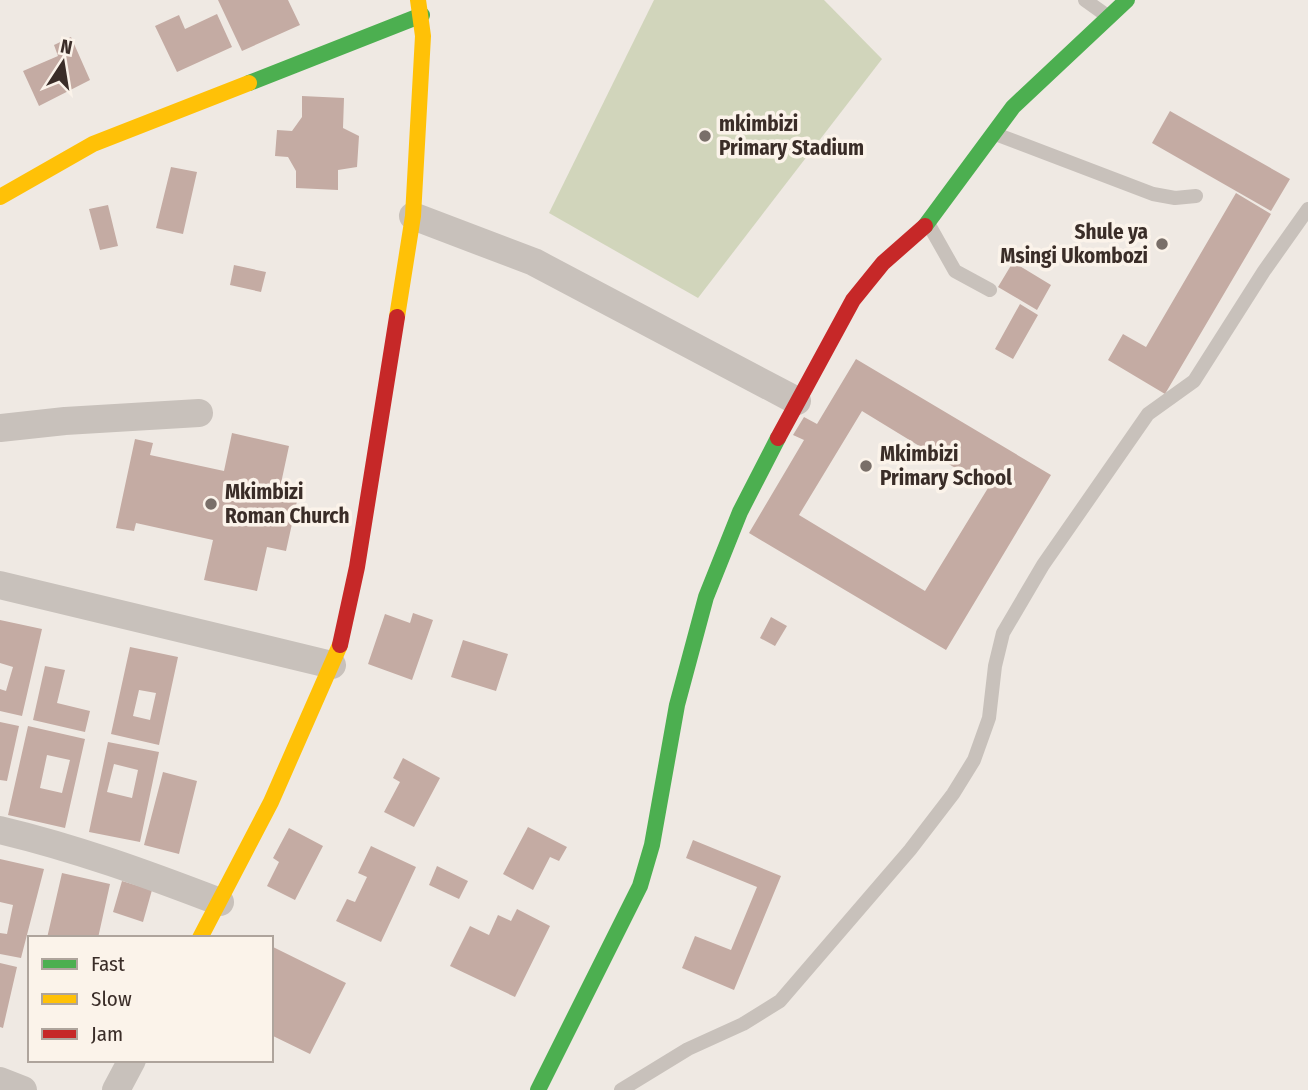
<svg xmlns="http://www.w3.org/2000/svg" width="1308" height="1090" font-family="'Fira Sans Condensed',sans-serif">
<rect width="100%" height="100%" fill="#efe9e3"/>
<path fill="#d1d5bb" d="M 654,0 L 824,0 L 882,59 L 698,298 L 549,213 Z"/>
<path fill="#c4aba3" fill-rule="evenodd" d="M 218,0 L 288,0 L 300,25 L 242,51 Z
M 217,14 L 232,47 L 177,72 L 155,26 L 179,15 L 185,29 Z
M 71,37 L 90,80 L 39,106 L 23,71 L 58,56 L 54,45 Z
M 302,96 L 344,98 L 343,128 L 359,136 L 357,167 L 338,170 L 338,190 L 296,188 L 296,171 L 288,157 L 275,156 L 277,130 L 292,131 L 302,117 Z
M 1170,111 L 1290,179 L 1271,211 L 1152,143 Z
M 171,167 L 197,172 L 183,234 L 156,228 Z
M 1236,193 L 1271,214 L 1165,394 L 1108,360 L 1123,334 L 1146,347 Z
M 108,205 L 118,246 L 100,250 L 89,209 Z
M 1013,262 L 1051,285 L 1037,310 L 998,287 Z
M 234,265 L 266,272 L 261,292 L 230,285 Z
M 1020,304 L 1038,315 L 1013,359 L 995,349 Z
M 856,359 L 1051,475 L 946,650 L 749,533 L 804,440 L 793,435 L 804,417 L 817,424 ZM 862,411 L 988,488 L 925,591 L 799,515 Z
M 232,433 L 289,446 L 280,488 L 299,492 L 286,551 L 267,547 L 257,591 L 204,580 L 213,540 L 136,523 L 134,531 L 116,528 L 135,439 L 153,443 L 150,455 L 224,471 Z
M 413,613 L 433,620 L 412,680 L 368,664 L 385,614 L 410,623 Z
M 771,617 L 787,626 L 775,646 L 760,638 Z
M 0,620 L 42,629 L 22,716 L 0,711 L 0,689 L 6,691 L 13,667 L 0,663 Z
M 463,640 L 508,654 L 496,691 L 451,677 Z
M 130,647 L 178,657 L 159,745 L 111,734 ZM 139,690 L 156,693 L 150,720 L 133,716 Z
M 45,666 L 65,670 L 57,703 L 90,711 L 85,732 L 33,720 Z
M 0,722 L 19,726 L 7,781 L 0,780 Z
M 28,726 L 85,739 L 65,828 L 8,815 ZM 47,755 L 70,760 L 62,793 L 40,788 Z
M 108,742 L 159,752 L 140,842 L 89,832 ZM 114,764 L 138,770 L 132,798 L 107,792 Z
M 403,758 L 440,778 L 414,827 L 384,812 L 400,782 L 393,778 Z
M 163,772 L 197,781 L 179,854 L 144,845 Z
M 528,827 L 567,847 L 559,861 L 550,857 L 533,890 L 503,874 Z
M 289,828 L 323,846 L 295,900 L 267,886 L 279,862 L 273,858 Z
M 693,840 L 781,876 L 734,990 L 682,968 L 695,936 L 731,950 L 757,887 L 686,858 Z
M 371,846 L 416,867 L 381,942 L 336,921 L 347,899 L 355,902 L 367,877 L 358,873 Z
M 0,859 L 44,869 L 21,958 L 0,954 L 0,933 L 7,934 L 13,905 L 0,902 Z
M 437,866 L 468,881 L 459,899 L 429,885 Z
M 62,873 L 110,884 L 98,938 L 47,938 Z
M 122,881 L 152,890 L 143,922 L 113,912 Z
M 517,909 L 550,926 L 515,997 L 450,966 L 470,926 L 489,935 L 498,915 L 511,921 Z
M 271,946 L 346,983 L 310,1054 L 271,1035 Z
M 0,963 L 17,967 L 3,1028 L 0,1027 Z"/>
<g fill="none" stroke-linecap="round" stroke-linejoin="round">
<path stroke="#c8c1bb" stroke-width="14" d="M 1085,0 L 1106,15
M 998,135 L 1153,194 L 1175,198 L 1196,196
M 929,225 L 955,271 L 990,290
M 621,1090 L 688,1049 L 743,1024 L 780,1001 L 910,850 L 953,794 L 974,760 L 989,718 L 995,666 L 1003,633 L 1043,565 L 1148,414 L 1194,381 L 1264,271 L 1308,209"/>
<path stroke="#c8c1bb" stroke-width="28" d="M 413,216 L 534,262 L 797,401
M 0,428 L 65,421 L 199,413
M 0,585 L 332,665
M 0,830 C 76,848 147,874 220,902
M 0,1081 L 23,1090
M 116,1090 L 132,1060"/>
<path stroke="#4caf50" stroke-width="16" d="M 249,83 L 422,15
M 925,226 L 1013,107 L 1127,0
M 538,1090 L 640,886 L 652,845 L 677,705 L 706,597 L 740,512 L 778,438"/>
<path stroke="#ffc107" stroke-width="16" d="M 0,197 L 93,144 L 249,83
M 397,317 L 413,216 L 423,36 L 418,0
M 200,938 L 271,802 L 340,645"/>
<path stroke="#c62828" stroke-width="16" d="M 778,438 L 853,300 L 883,263 L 925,226
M 340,645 L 357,567 L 397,317"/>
</g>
<g fill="#796f69" stroke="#fbf3ea" stroke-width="2.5">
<circle cx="705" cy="136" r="7"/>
<circle cx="1162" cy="244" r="7"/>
<circle cx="866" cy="466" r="7"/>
<circle cx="211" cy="504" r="7"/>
</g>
<g text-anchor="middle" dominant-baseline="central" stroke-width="7" stroke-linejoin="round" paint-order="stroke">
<g font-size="21" font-weight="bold" fill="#3a2d28" stroke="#fbf3ea" text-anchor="start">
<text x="719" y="124">mkimbizi<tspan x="719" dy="24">Primary Stadium</tspan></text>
<text x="1148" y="232" text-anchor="end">Shule ya<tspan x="1148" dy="24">Msingi Ukombozi</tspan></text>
<text x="880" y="454">Mkimbizi<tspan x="880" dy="24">Primary School</tspan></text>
<text x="225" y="492">Mkimbizi<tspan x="225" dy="24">Roman Church</tspan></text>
</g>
</g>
<rect x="28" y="936" width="245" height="126" fill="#fbf3ea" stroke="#aea49c" stroke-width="2"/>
<rect x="42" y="959" width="35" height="10" fill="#4caf50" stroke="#aea49c" stroke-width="2"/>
<text x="91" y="971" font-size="21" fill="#3a2d28">Fast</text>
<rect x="42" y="994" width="35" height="10" fill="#ffc107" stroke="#aea49c" stroke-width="2"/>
<text x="91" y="1006" font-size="21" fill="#3a2d28">Slow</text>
<rect x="42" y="1029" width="35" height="10" fill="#c62828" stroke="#aea49c" stroke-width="2"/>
<text x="91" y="1041" font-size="21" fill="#3a2d28">Jam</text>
<g transform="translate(63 63) rotate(12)" stroke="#fbf3ea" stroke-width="5" paint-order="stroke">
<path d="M0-5L12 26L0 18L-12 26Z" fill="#3a2d28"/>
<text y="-10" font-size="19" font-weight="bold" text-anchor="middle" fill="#3a2d28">N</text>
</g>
</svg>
